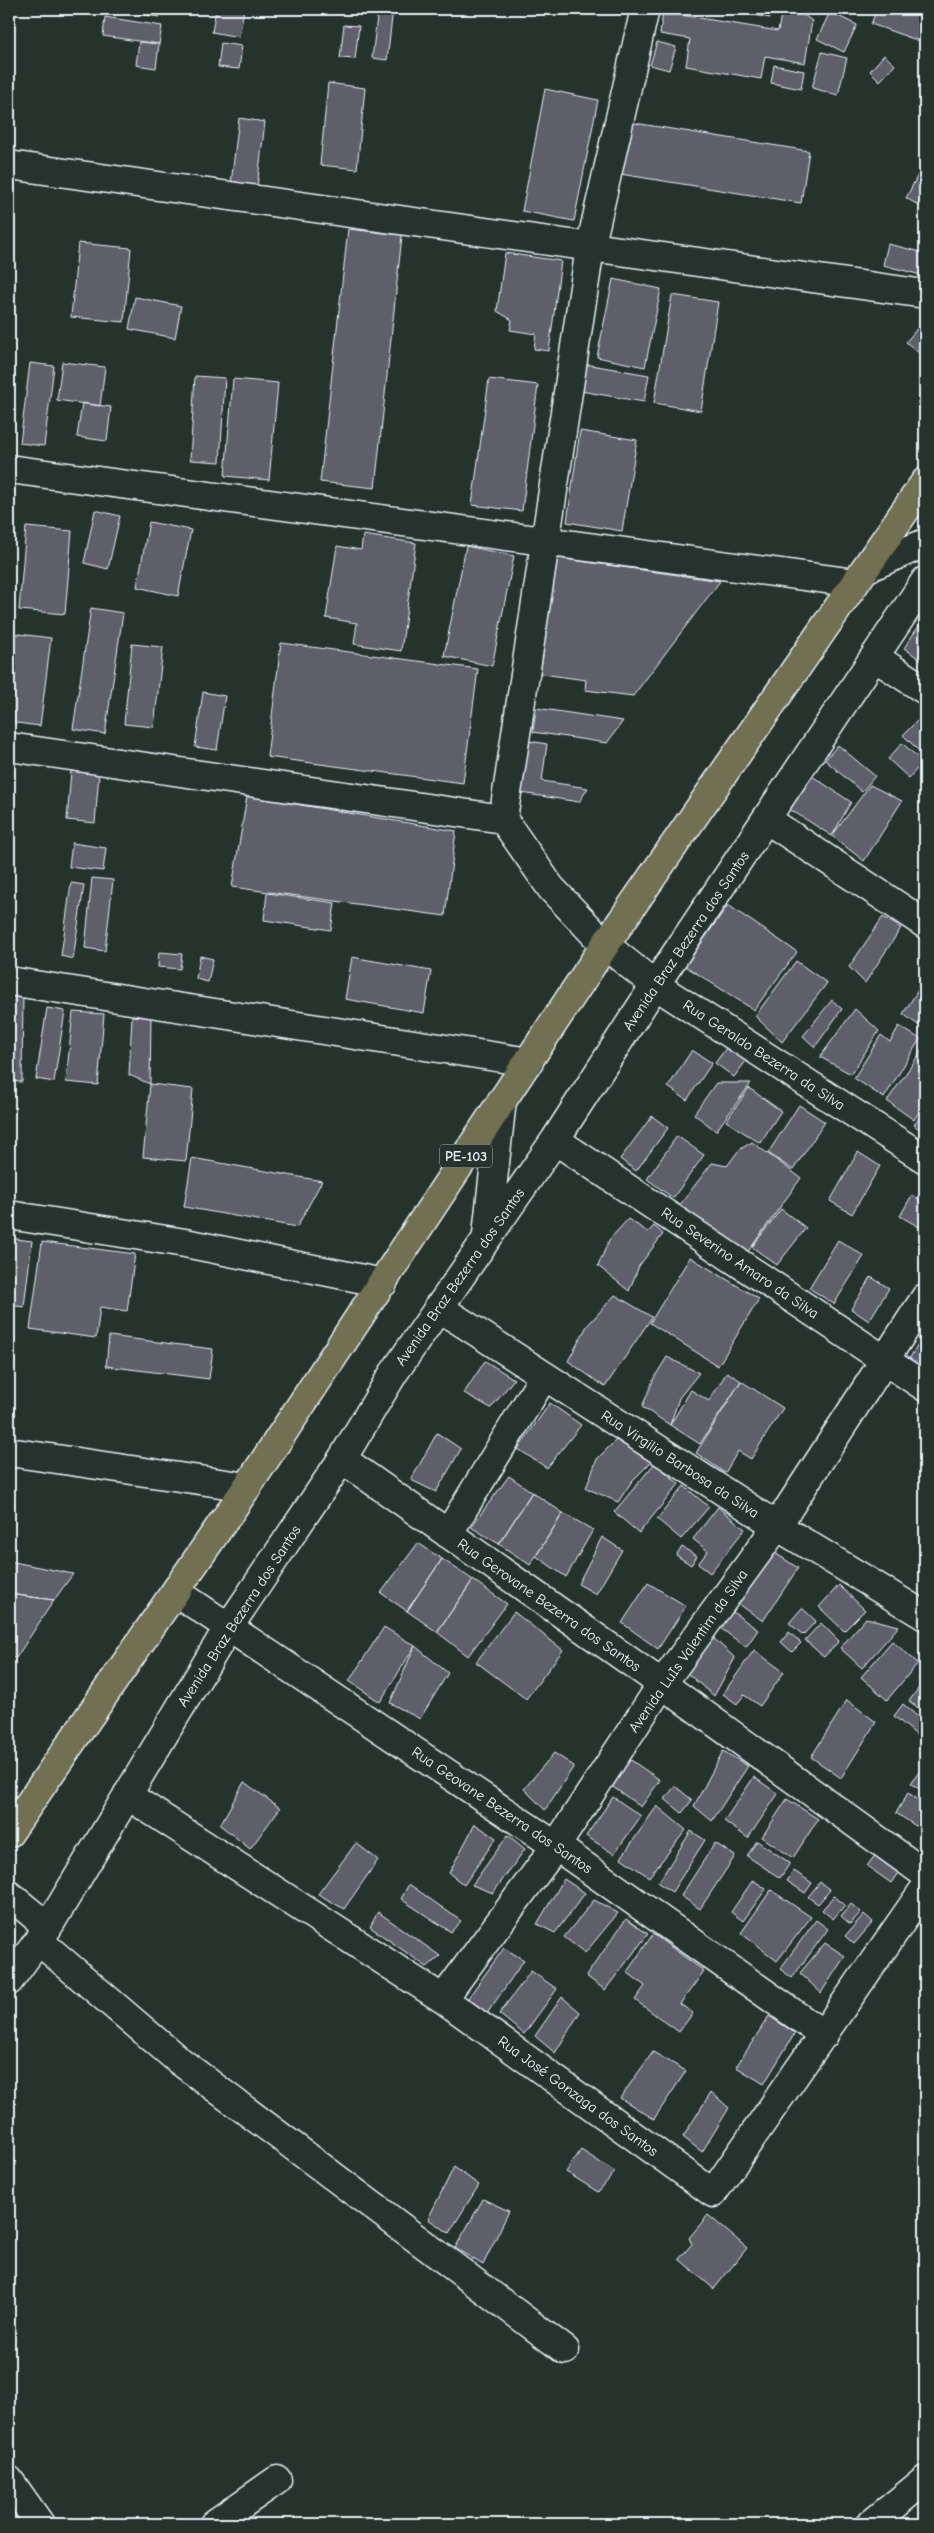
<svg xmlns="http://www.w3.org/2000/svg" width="934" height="2533" font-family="'Comic Neue',sans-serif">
<rect width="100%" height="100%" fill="#26332d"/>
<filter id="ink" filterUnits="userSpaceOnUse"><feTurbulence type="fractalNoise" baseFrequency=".02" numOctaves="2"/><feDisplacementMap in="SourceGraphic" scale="10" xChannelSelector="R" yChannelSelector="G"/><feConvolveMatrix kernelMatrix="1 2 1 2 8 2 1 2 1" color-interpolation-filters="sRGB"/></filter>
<g filter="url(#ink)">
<path fill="#5f5e6b" stroke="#e8f1f8" d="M 134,9 L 161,9 L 159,17 L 133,13 Z
M 216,9 L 244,9 L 239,37 L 212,32 Z
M 378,9 L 393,9 L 387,60 L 372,58 Z
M 740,9 L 772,9 L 770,18 L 740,12 Z
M 782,9 L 796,9 L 812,21 L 805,63 L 765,56 L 761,79 L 686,66 L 690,39 L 660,34 L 663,12 L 778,31 Z
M 877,9 L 925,9 L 925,43 L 871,24 Z
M 830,12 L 857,25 L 844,52 L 817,39 Z
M 105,17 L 162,26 L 159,44 L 103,36 Z
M 344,25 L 359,26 L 355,59 L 340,58 Z
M 139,42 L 159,44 L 156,68 L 136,65 Z
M 657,42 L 676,47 L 669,70 L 650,65 Z
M 221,43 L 242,46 L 239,69 L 218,67 Z
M 822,52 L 847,58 L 838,95 L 812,88 Z
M 884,55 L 895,65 L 880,81 L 870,71 Z
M 774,65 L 804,71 L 801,89 L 771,83 Z
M 328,83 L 365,88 L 357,169 L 320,165 Z
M 545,89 L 598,100 L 574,221 L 522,211 Z
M 239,118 L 265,122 L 257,187 L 231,183 Z
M 628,122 L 809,151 L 801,203 L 620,174 Z
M 919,173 L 925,177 L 925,209 L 906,198 Z
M 348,229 L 402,235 L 375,488 L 320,482 Z
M 78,243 L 131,248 L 124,322 L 71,317 Z
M 888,244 L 925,253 L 925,276 L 883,265 Z
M 505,253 L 561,261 L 549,351 L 534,349 L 536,334 L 510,330 L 512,320 L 497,311 Z
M 613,279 L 661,289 L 645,367 L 597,357 Z
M 672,295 L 718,302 L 701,411 L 654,403 Z
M 135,297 L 181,306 L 175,338 L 129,329 Z
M 925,319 L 925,358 L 906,342 Z
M 62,362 L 105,367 L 100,406 L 57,400 Z
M 30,363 L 54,366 L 44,446 L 20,443 Z
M 585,364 L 649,375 L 644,402 L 581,391 Z
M 195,376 L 225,378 L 220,462 L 190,460 Z
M 233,379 L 278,383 L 269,480 L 225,476 Z
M 489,379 L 538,385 L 522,511 L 472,505 Z
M 82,403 L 111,407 L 107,441 L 77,437 Z
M 580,431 L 637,440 L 622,531 L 567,522 Z
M 95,510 L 120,516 L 108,569 L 84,563 Z
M 149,522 L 191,530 L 178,596 L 137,587 Z
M 26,527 L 72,531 L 65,614 L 19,610 Z
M 363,535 L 416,543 L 401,651 L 354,644 L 357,623 L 326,618 L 337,546 L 361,550 Z
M 466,546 L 514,556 L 492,666 L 444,656 Z
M 551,557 L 720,581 L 633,696 L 585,690 L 586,680 L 535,673 Z
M 91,608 L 123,613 L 105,734 L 73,729 Z
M 925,617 L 925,663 L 904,648 Z
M 11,633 L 51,638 L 40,726 L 9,722 L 9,655 Z
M 281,643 L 478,669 L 463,783 L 267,757 Z
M 132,644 L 163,647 L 154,727 L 124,724 Z
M 203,692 L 225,696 L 217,750 L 195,747 Z
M 536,708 L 623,721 L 607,743 L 533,732 Z
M 925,713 L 925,757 L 903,735 Z
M 529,741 L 547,744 L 542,781 L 588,788 L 579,802 L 521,793 Z
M 902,743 L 923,762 L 909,778 L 888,759 Z
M 838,745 L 875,776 L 862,792 L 825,760 Z
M 71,771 L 99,774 L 95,823 L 67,820 Z
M 812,776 L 851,802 L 832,836 L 788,808 Z
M 870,785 L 902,801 L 864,861 L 832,836 Z
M 247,796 L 456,831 L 445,916 L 232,887 Z
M 72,843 L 106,848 L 103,871 L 69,867 Z
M 92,878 L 113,880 L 105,951 L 85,948 Z
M 71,883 L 84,885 L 73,959 L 61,956 Z
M 267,893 L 335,903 L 331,930 L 264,920 Z
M 728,905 L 797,952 L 754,1010 L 685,966 Z
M 883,917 L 901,928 L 865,983 L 849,967 Z
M 159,952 L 182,954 L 180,969 L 158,967 Z
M 200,956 L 213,959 L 208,982 L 196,979 Z
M 352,957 L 431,971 L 424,1013 L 345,999 Z
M 796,961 L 827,983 L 782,1042 L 755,1016 Z
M 925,979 L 925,1030 L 903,1014 Z
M 9,993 L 23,993 L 22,1082 L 9,1081 Z
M 832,1000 L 842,1009 L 815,1047 L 803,1036 Z
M 47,1008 L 65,1011 L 54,1082 L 36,1079 Z
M 855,1009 L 879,1031 L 851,1074 L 820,1057 Z
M 73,1012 L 104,1014 L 98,1085 L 66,1082 Z
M 132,1016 L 151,1017 L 150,1084 L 129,1075 Z
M 899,1026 L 920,1039 L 884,1098 L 854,1078 L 881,1035 L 890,1042 Z
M 730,1043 L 749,1057 L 734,1077 L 715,1063 Z
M 692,1050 L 712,1063 L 687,1100 L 668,1087 Z
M 922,1050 L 925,1052 L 925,1103 L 914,1120 L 887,1101 Z
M 716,1083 L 751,1083 L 716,1131 L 694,1114 Z
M 150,1084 L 193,1089 L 186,1161 L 143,1157 Z
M 749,1088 L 781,1111 L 760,1143 L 726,1121 Z
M 799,1105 L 825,1122 L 793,1170 L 768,1153 Z
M 925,1110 L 925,1133 L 914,1125 Z
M 652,1116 L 668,1128 L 636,1171 L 620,1159 Z
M 677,1136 L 704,1155 L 673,1198 L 647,1179 Z
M 752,1142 L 801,1178 L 747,1253 L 682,1221 L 689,1212 L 679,1206 L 712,1163 L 727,1166 L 739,1150 Z
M 858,1152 L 880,1166 L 852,1214 L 830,1201 Z
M 192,1158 L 322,1181 L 297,1227 L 184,1207 Z
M 912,1195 L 925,1203 L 924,1230 L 900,1216 Z
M 781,1209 L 806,1228 L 777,1265 L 752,1247 Z
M 628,1219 L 648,1232 L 654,1226 L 663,1234 L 639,1266 L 629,1291 L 598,1266 L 609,1240 Z
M 9,1238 L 32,1241 L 24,1307 L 9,1305 Z
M 838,1240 L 864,1256 L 834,1304 L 809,1288 Z
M 42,1242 L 135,1254 L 127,1311 L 100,1307 L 96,1338 L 30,1329 Z
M 690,1257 L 759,1299 L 718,1366 L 650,1323 Z
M 871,1277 L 889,1288 L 869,1321 L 851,1309 Z
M 615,1295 L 652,1317 L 605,1387 L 568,1361 L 587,1326 Z
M 925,1332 L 925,1373 L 908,1361 Z
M 109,1336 L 213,1349 L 209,1379 L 106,1366 Z
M 667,1357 L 699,1373 L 679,1398 L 670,1425 L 642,1407 L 654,1378 Z
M 485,1361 L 514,1379 L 491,1408 L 464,1393 Z
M 727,1372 L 741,1381 L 700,1444 L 670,1425 L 691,1390 L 709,1401 Z
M 741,1381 L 783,1408 L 751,1459 L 738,1451 L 725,1473 L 696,1453 Z
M 550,1403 L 581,1425 L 547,1468 L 518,1449 Z
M 437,1433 L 461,1449 L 436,1492 L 411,1480 Z
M 616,1440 L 651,1462 L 632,1481 L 618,1502 L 586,1488 L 597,1459 Z
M 655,1463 L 679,1484 L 639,1533 L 614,1512 Z
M 509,1476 L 532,1492 L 499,1544 L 471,1527 Z
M 684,1486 L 709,1507 L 681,1539 L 657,1519 Z
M 532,1492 L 563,1513 L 530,1565 L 499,1544 Z
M 718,1507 L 745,1529 L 710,1573 L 698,1564 L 708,1551 L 693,1539 Z
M 563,1513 L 593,1530 L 566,1577 L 536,1556 Z
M 602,1537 L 622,1550 L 596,1594 L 578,1584 Z
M 418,1543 L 442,1559 L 407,1611 L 381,1593 Z
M 682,1547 L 697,1556 L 691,1565 L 676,1555 Z
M 772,1551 L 798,1568 L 763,1621 L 736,1602 Z
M 442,1559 L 473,1580 L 437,1632 L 407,1611 Z
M 9,1561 L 73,1574 L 54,1600 L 9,1594 Z
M 473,1580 L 507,1604 L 468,1656 L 437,1632 Z
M 648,1583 L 686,1606 L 658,1649 L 622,1623 Z
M 839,1585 L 865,1610 L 844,1631 L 819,1607 Z
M 9,1594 L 54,1600 L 16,1658 L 9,1657 Z
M 802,1608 L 816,1621 L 803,1635 L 789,1623 Z
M 730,1610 L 758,1630 L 746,1647 L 719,1627 Z
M 514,1612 L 563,1650 L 526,1699 L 476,1662 Z
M 866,1618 L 899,1626 L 862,1668 L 840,1648 Z
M 821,1623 L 839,1641 L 824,1657 L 805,1640 Z
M 384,1627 L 415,1646 L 380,1702 L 349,1681 Z
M 789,1632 L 801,1643 L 792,1652 L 781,1642 Z
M 710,1635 L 735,1658 L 714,1696 L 687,1673 Z
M 892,1641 L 918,1663 L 887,1700 L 861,1677 Z
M 415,1646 L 448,1673 L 420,1719 L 390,1703 Z
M 754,1650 L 784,1672 L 760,1706 L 744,1695 L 737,1704 L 723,1694 Z
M 925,1680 L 925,1713 L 909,1701 Z
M 847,1700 L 876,1722 L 841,1778 L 811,1757 Z
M 903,1704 L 925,1723 L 925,1742 L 894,1716 Z
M 723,1751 L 748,1766 L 712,1821 L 694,1806 Z
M 554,1753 L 574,1766 L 545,1810 L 524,1789 Z
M 625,1756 L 660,1780 L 641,1807 L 606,1782 Z
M 925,1764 L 925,1793 L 911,1783 Z
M 754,1777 L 778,1794 L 748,1838 L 724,1821 Z
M 244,1782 L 280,1808 L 250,1849 L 220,1825 Z
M 675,1786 L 692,1800 L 682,1813 L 665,1799 Z
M 908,1793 L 925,1804 L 925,1832 L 896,1813 Z
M 613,1797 L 641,1816 L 614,1854 L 586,1836 Z
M 787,1799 L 818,1819 L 793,1858 L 762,1837 Z
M 657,1806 L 686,1830 L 649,1877 L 621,1858 Z
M 475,1824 L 496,1838 L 464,1885 L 449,1873 Z
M 691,1831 L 705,1840 L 672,1892 L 658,1883 Z
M 508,1835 L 525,1849 L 493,1893 L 472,1885 Z
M 757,1841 L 790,1863 L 780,1878 L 747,1856 Z
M 356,1843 L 378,1860 L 344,1909 L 318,1894 Z
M 715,1843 L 735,1856 L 700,1909 L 681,1896 Z
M 876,1854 L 900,1870 L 891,1883 L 867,1866 Z
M 794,1871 L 812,1883 L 805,1893 L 787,1881 Z
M 564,1879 L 585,1893 L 555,1933 L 537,1924 Z
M 753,1880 L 766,1889 L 743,1921 L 731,1912 Z
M 820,1882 L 830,1890 L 818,1904 L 808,1897 Z
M 409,1884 L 461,1921 L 451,1932 L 401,1899 Z
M 771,1890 L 811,1917 L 777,1961 L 741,1933 Z
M 834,1896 L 845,1905 L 833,1919 L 822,1910 Z
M 594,1900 L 618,1913 L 585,1953 L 564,1937 Z
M 851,1904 L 861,1912 L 850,1924 L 841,1916 Z
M 378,1912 L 440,1956 L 427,1967 L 370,1927 Z
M 864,1914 L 873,1922 L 854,1944 L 845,1936 Z
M 626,1919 L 648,1934 L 605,1990 L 586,1976 Z
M 816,1920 L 828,1929 L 792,1978 L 780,1969 Z
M 653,1934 L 704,1971 L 680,2004 L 693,2013 L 679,2032 L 635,2000 L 645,1986 L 627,1972 Z
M 825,1943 L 845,1956 L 821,1993 L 800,1973 Z
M 504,1948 L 524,1960 L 486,2015 L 468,1998 Z
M 531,1971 L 557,1989 L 524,2034 L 499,2014 Z
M 562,1997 L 580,2012 L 555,2053 L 535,2036 Z
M 769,2016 L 795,2033 L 764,2084 L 736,2067 Z
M 653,2052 L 686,2071 L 654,2119 L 620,2098 Z
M 711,2092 L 729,2108 L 702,2152 L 683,2137 Z
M 581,2150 L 615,2172 L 598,2192 L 566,2172 Z
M 454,2167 L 479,2185 L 449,2233 L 428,2219 Z
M 483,2199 L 509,2211 L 483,2265 L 455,2248 Z
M 708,2215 L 747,2248 L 714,2289 L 679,2259 L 692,2244 L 689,2238 Z"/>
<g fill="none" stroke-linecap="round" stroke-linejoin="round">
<g stroke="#e8f1f8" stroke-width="31">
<path id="street" d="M 645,9 L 590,248 L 503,819 L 551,888 L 605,945 L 655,985 L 925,1159
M 9,165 L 925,294
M 9,469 L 855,583
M 865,569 L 925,543
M 876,658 L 925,690
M 9,747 L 503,819
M 766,819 L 925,924
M 9,981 L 529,1062
M 555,1140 L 925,1387
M 9,1215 L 185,1243 L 383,1283
M 487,1234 L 502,1100
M 438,1307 L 777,1526 L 925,1616
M 9,1452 L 247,1487
M 342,1459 L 662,1684 L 925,1874
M 448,1534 L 544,1376
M 176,1592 L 556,1846 L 824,2035
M 127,1795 L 443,1999 L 713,2193 L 925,1888
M 9,1895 L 48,1927
M 39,1941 L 177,2059 L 565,2350
M 9,1981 L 48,1927 L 228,1628 L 342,1459 L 393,1374 L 555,1140 L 655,985 L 925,581
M 443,1999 L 556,1846 L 662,1684 L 777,1526 L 925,1298
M 9,2480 L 40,2524
M 214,2524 L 277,2480"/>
</g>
<g stroke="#e8f1f8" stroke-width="31">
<path id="secondary" d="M 871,2524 L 925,2480"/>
</g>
<g stroke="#e8f1f8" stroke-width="31">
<path id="primary" d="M 9,1833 L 247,1487 L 605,945 L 925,482"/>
</g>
<use href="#street" stroke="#26332d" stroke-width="28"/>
<use href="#secondary" stroke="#26332d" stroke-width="28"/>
<use href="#primary" stroke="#716f52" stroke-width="28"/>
</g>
</g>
<g text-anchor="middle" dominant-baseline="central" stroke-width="5" stroke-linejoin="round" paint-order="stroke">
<rect fill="#26332d" stroke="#aeb8bb" stroke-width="1" x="440" y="1144.5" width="52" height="23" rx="4"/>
<g font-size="14" font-weight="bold" fill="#e8f1f8">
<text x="466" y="1156">PE-103</text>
</g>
<g font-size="15" fill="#e8f1f8" stroke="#26332d">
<text transform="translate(686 941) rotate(-56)">Avenida Braz Bezerra dos Santos</text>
<text transform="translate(764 1055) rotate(33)">Rua Geraldo Bezerra da Silva</text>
<text transform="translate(740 1263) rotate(34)">Rua Severino Amaro da Silva</text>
<text transform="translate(460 1277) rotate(-55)">Avenida Braz Bezerra dos Santos</text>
<text transform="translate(680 1464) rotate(33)">Rua Virgilio Barbosa da Silva</text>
<text transform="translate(549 1605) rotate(35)">Rua Gerovane Bezerra dos Santos</text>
<text transform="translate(239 1616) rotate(-57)">Avenida Braz Bezerra dos Santos</text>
<text transform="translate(688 1651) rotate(-55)">Avenida LuIs Valentim da Silva</text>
<text transform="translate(502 1810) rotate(34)">Rua Geovane Bezerra dos Santos</text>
<text transform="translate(578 2096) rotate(36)">Rua José Gonzaga dos Santos</text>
</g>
</g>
<rect width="934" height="2533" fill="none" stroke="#26332d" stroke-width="30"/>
<rect x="15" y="15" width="904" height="2503" fill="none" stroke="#e8f1f8" stroke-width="2" filter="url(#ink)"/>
</svg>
